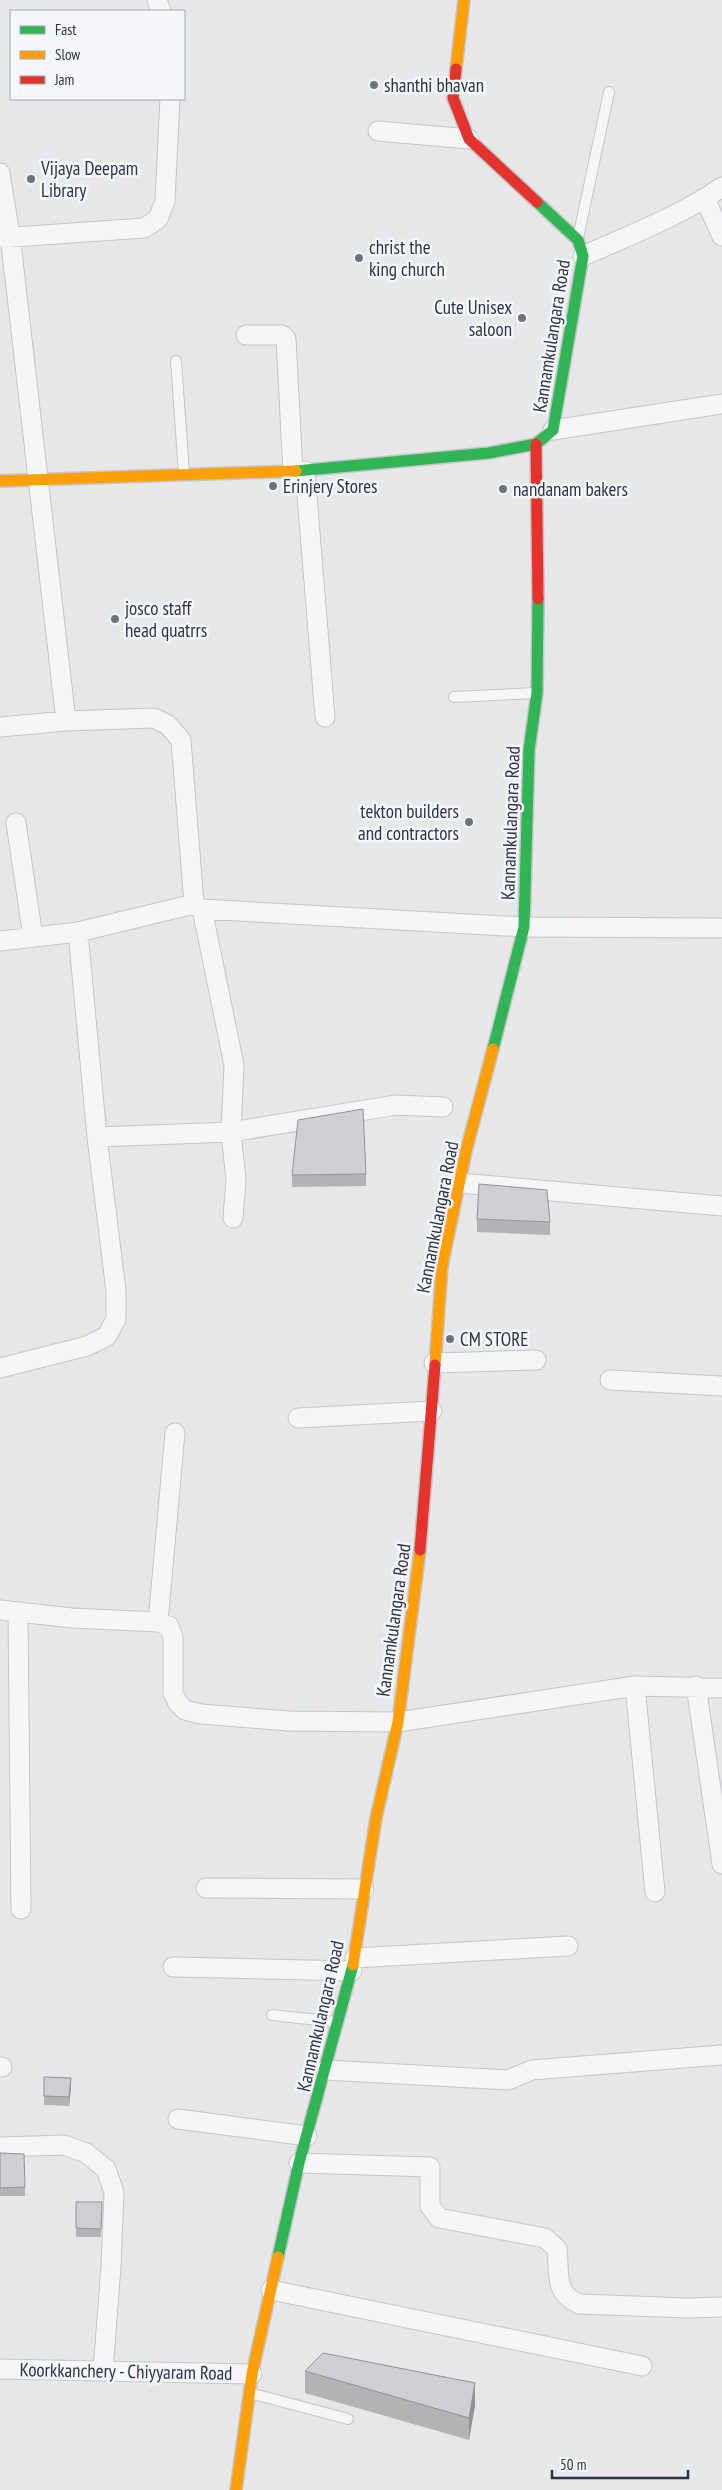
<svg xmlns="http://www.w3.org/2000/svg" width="722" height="2490" font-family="'PT Sans Narrow',sans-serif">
<rect width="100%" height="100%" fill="#e6e8ea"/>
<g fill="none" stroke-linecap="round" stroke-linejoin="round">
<g stroke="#c4c6c8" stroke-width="12">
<path id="lane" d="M 578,238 L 609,92
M 176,361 L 184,473
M 454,697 L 536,693
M 272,2015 L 336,2022
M 250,2393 L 348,2419"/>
</g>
<g stroke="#c4c6c8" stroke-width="21">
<path id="street" d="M 157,0 L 161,11
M 378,131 L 469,139
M 0,173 L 10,235 L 66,721
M 705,199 L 722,236
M 0,238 L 144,228 L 158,219 L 165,201 L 170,99
M 583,256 C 630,235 680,216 722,187
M 246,335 L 282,335 L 286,339 L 293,472
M 553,430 L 722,404
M 305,471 L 325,717
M 0,727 L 66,721 L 154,718 L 168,725 L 181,740 L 194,904 L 202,909 L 524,927 L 722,928
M 16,823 L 33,937
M 0,941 L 78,932
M 97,1137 L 231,1132 L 234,1065 L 202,909
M 460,1183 L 722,1206
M 233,1218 L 236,1180 L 231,1132 L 396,1105 L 443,1107
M 434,1363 L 536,1360
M 0,1368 L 87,1346 L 107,1336 L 116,1319 L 116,1291 L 97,1137 L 78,932 L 194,904
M 610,1380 L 722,1386
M 298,1418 L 432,1411
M 0,1610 L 72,1618 L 158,1622 L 169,1626 L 173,1637 L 173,1693 L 178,1703 L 185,1710 L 201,1714 L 289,1721 L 398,1722 L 635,1686 L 722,1688
M 18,1612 L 21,1909
M 158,1622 L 175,1433
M 635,1686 L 655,1892
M 696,1686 L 722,1864
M 206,1888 L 364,1889
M 355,1958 L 568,1946
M 173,1967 L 352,1971
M 0,2067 L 2,2067
M 326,2070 L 508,2080 L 532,2070 L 722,2055
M 178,2119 L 307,2136
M 0,2147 L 64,2145 L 86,2153 L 106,2169 L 114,2192 L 111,2266 L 103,2371
M 299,2163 L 430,2167 L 430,2206 L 439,2218 L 545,2238 L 557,2249 C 560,2274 553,2292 579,2304 L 688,2308 L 722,2307
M 271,2290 L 642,2366
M 0,2369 L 252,2374"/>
</g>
<g stroke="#c4c6c8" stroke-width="14">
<path id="fast" d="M 296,471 L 489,453 L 536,444 L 553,430 L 583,256 L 578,240 L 537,202
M 493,1049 L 524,927 L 529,750 L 537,693 L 538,599
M 278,2257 L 299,2163 L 353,1965"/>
</g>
<g stroke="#c4c6c8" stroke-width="14">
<path id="slow" d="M 456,69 L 464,0
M 0,481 L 296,471
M 435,1365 L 442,1266 L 466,1151 L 493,1049
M 353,1965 L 376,1818 L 398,1722 L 420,1550
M 236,2490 L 252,2374 L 278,2257"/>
</g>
<g stroke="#c4c6c8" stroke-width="14">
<path id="jam" d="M 456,69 L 453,98 L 469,139 L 537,202
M 536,444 L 538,599
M 420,1550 L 435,1365"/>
</g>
<use href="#lane" stroke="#f5f6f7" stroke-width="10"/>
<use href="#street" stroke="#f5f6f7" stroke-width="19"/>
<use href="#fast" stroke="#30b455" stroke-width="11"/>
<use href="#slow" stroke="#ff9f0a" stroke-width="11"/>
<use href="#jam" stroke="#e5322d" stroke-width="11"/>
</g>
<path fill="#b1b3b5" d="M 366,1174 L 366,1186 L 292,1187 L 292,1175 Z
M 477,1219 L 550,1222 L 550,1235 L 477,1232 Z
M 44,2077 L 71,2086 L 69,2106 L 44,2105 Z
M 0,2153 L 25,2187 L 25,2196 L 0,2196 Z
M 76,2202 L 102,2210 L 101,2237 L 76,2237 Z
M 305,2371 L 475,2405 L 469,2440 L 305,2393 Z"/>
<path fill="#909294" d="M 71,2078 L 71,2086 L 69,2106 L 69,2097 Z
M 475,2383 L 475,2405 L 469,2440 L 469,2418 Z"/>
<path fill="#ced0d3" stroke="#909294" d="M 363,1109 L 366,1174 L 292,1175 L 298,1120 Z
M 479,1184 L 547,1190 L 550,1222 L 477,1219 Z
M 44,2077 L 71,2078 L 69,2097 L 44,2096 Z
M 0,2153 L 24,2154 L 25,2187 L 0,2188 Z
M 76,2202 L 102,2202 L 101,2229 L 76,2228 Z
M 323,2353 L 475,2383 L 469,2418 L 305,2371 Z"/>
<g fill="#6c737f" stroke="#f4f6f9" stroke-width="2">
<circle cx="374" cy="85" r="5"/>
<circle cx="31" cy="179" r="5"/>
<circle cx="359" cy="258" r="5"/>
<circle cx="522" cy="318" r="5"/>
<circle cx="273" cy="486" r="5"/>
<circle cx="503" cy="489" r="5"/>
<circle cx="115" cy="619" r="5"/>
<circle cx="469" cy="822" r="5"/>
<circle cx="450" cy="1339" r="5"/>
</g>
<g text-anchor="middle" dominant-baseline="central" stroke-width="5" stroke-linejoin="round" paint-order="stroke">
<g font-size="19" fill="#2b3445" stroke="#f4f6f9" text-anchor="start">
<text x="384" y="85">shanthi bhavan</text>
<text x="41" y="168">Vijaya Deepam<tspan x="41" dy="22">Library</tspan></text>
<text x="369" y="247">christ the<tspan x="369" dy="22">king church</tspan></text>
<text x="512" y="307" text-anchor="end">Cute Unisex<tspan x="512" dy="22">saloon</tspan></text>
<text x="283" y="486">Erinjery Stores</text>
<text x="513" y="489">nandanam bakers</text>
<text x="125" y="608">josco staff<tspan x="125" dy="22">head quatrrs</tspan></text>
<text x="459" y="811" text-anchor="end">tekton builders<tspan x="459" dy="22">and contractors</tspan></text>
<text x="460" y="1339">CM STORE</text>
</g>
<g font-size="19" fill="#2b3445" stroke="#f4f6f9">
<text transform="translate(551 336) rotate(-81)">Kannamkulangara Road</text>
<text transform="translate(510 823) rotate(-88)">Kannamkulangara Road</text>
<text transform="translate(437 1217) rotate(-79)">Kannamkulangara Road</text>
<text transform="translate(393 1620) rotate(-82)">Kannamkulangara Road</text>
<text transform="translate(320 2016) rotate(-77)">Kannamkulangara Road</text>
<text transform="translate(126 2371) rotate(1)">Koorkkanchery - Chiyyaram Road</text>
</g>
</g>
<rect x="10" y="10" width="175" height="90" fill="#f4f6f9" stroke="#a4a8b1"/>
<rect x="20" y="26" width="25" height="8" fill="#30b455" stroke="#a4a8b1"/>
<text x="55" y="35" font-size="15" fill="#2b3445">Fast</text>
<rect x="20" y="51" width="25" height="8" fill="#ff9f0a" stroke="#a4a8b1"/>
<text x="55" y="60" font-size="15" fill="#2b3445">Slow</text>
<rect x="20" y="76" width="25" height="8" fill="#e5322d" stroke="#a4a8b1"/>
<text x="55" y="85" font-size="15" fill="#2b3445">Jam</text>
<path d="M552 2470v8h136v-8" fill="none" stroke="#2b3445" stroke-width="2.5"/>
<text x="560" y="2470" font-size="15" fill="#2b3445" stroke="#f4f6f9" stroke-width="4" paint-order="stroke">50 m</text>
</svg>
